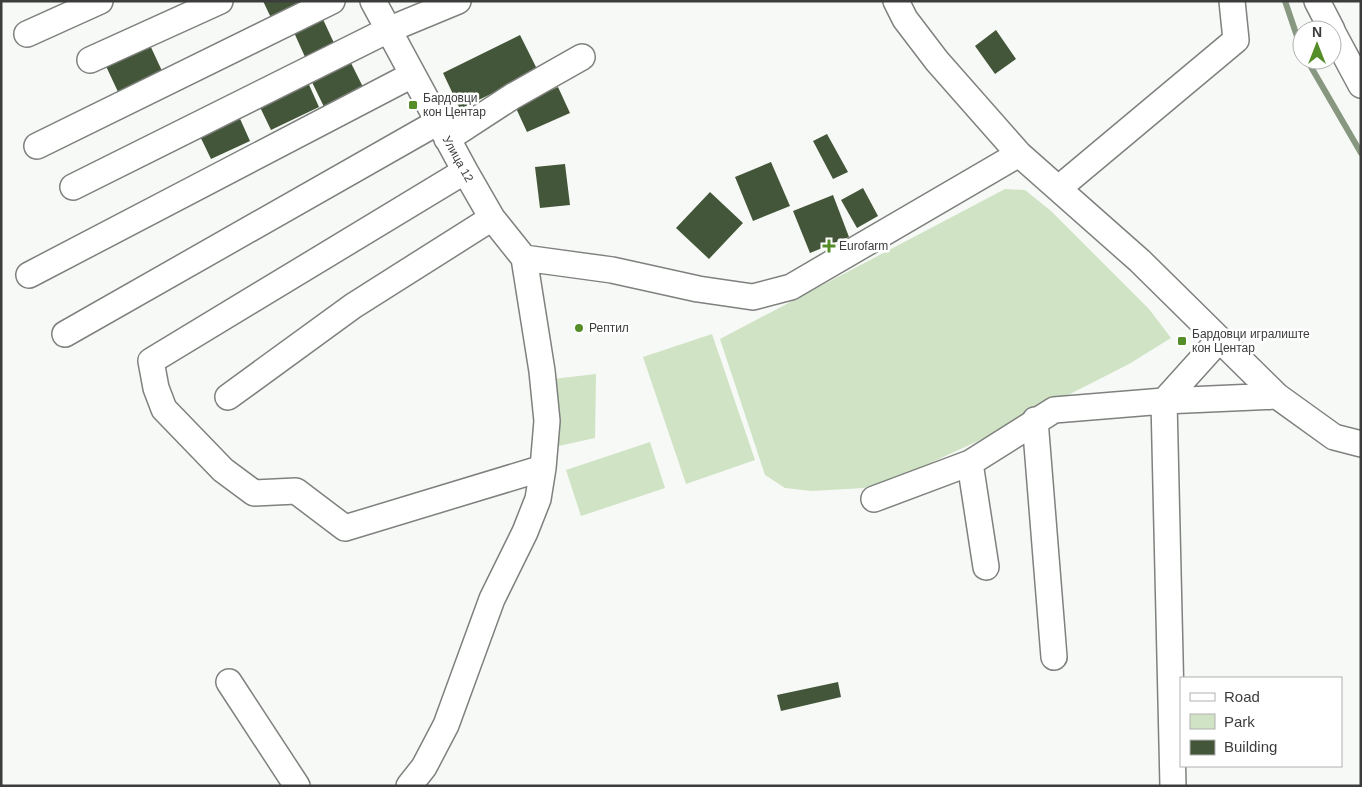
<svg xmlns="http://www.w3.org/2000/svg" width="1362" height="787" font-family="Helvetica,sans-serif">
<rect width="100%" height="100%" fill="#f6f9f5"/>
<path fill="#d0e3c5" d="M 1005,189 L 1025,190 L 1051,211 L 1149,309 L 1171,338 L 1129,364 L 978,441 L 893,480 L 864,488 L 811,491 L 785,488 L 765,475 L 720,339 Z
M 712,334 L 755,460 L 686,484 L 643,357 Z
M 596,374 L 595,438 L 554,447 L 553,379 Z
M 650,442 L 665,488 L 581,516 L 566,470 Z"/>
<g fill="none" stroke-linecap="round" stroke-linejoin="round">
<path stroke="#889880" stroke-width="6" d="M 1285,1 L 1302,51
M 1307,60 L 1361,153"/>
</g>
<path fill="#445639" d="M 263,1 L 306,1 L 273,22 Z
M 321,15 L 334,43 L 305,57 L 292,28 Z
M 996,30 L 1016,59 L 995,74 L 975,46 Z
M 520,35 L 538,71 L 460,109 L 443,73 Z
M 149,43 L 163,73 L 119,94 L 105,64 Z
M 348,57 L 365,91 L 326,111 L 309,76 Z
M 306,78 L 319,107 L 271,130 L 257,101 Z
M 558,87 L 570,113 L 527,132 L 515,106 Z
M 237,112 L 250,141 L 211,159 L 197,130 Z
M 827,134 L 848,172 L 833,179 L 813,141 Z
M 771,162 L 790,206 L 753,221 L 735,177 Z
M 565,164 L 570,205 L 540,208 L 535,167 Z
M 863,188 L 878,216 L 857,228 L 841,200 Z
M 710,192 L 743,223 L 709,259 L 676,228 Z
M 833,195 L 849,237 L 810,253 L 793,211 Z
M 838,682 L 841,697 L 781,711 L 777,695 Z"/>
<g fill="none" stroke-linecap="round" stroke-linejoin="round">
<g stroke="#7e817d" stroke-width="28">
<path id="minor" d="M 373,1 L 465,171 L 492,218 L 524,258 L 542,371 L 547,421 L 543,468 L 538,499 L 525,532 L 492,599 L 446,725 L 424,767 L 409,786
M 896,1 L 905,19 L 937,61 L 1019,154 L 1140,261 L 1277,396 L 1334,437 L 1361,444
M 1317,1 L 1332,30
M 1332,31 L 1361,85
M 27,34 L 100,1
M 90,60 L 220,1
M 447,139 L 513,96 L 582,57
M 37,146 L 332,1
M 465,171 L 151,361 L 156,388 L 164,409 L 223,470 L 254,493 L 296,491 L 345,528 L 543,468
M 73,187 L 388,30 L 458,1
M 1059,188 L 1236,40 L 1232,1
M 524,258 L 612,270 L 698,289 L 753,297 L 791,287 L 1019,154
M 29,275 L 412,75
M 65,334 L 438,122
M 228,397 L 353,306 L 492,218
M 1035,420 L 1054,657
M 970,463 L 986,567
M 874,499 L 970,463 L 1054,410 L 1164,401 L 1277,396
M 229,682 L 297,786
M 1173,786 L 1164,401 L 1219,340"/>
</g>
<use href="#minor" stroke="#fff" stroke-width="25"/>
</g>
<g fill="#558d29" stroke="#fff" stroke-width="2">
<rect x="408" y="100" width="10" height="10" rx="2.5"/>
<path d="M826.5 238.5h5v5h5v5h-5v5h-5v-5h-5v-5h5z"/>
<circle cx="579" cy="328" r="5"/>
<rect x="1177" y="336" width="10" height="10" rx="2.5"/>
</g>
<g text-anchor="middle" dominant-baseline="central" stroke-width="5" stroke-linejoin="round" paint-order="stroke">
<g font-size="12" fill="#3b3d3b" stroke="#fff" text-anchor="start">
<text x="423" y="98">Бардовци<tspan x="423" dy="14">кон Центар</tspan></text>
<text x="839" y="246">Eurofarm</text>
<text x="589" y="328">Рептил</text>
<text x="1192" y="334">Бардовци игралиште<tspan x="1192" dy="14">кон Центар</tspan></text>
</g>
<g font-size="12" fill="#3b3d3b" stroke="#fff">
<text transform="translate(458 159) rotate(61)">Улица 12</text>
</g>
</g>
<rect width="1362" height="787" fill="none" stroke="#3b3d3b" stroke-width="5"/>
<rect x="1180" y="677" width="162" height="90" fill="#ffffff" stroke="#b1b1b1"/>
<rect x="1190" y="693" width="25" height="8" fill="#ffffff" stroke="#b1b1b1"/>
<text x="1224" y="702" font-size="15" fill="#3b3d3b">Road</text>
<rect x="1190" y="714" width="25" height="15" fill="#d0e3c5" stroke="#b1b1b1"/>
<text x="1224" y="727" font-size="15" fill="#3b3d3b">Park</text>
<rect x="1190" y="740" width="25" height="15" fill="#445639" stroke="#b1b1b1"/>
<text x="1224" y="752" font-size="15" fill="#3b3d3b">Building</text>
<g transform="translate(1317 45)"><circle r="24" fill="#ffffff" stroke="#b1b1b1"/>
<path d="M0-4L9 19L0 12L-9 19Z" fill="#558d29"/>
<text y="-8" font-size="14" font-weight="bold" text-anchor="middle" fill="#3b3d3b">N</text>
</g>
</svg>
